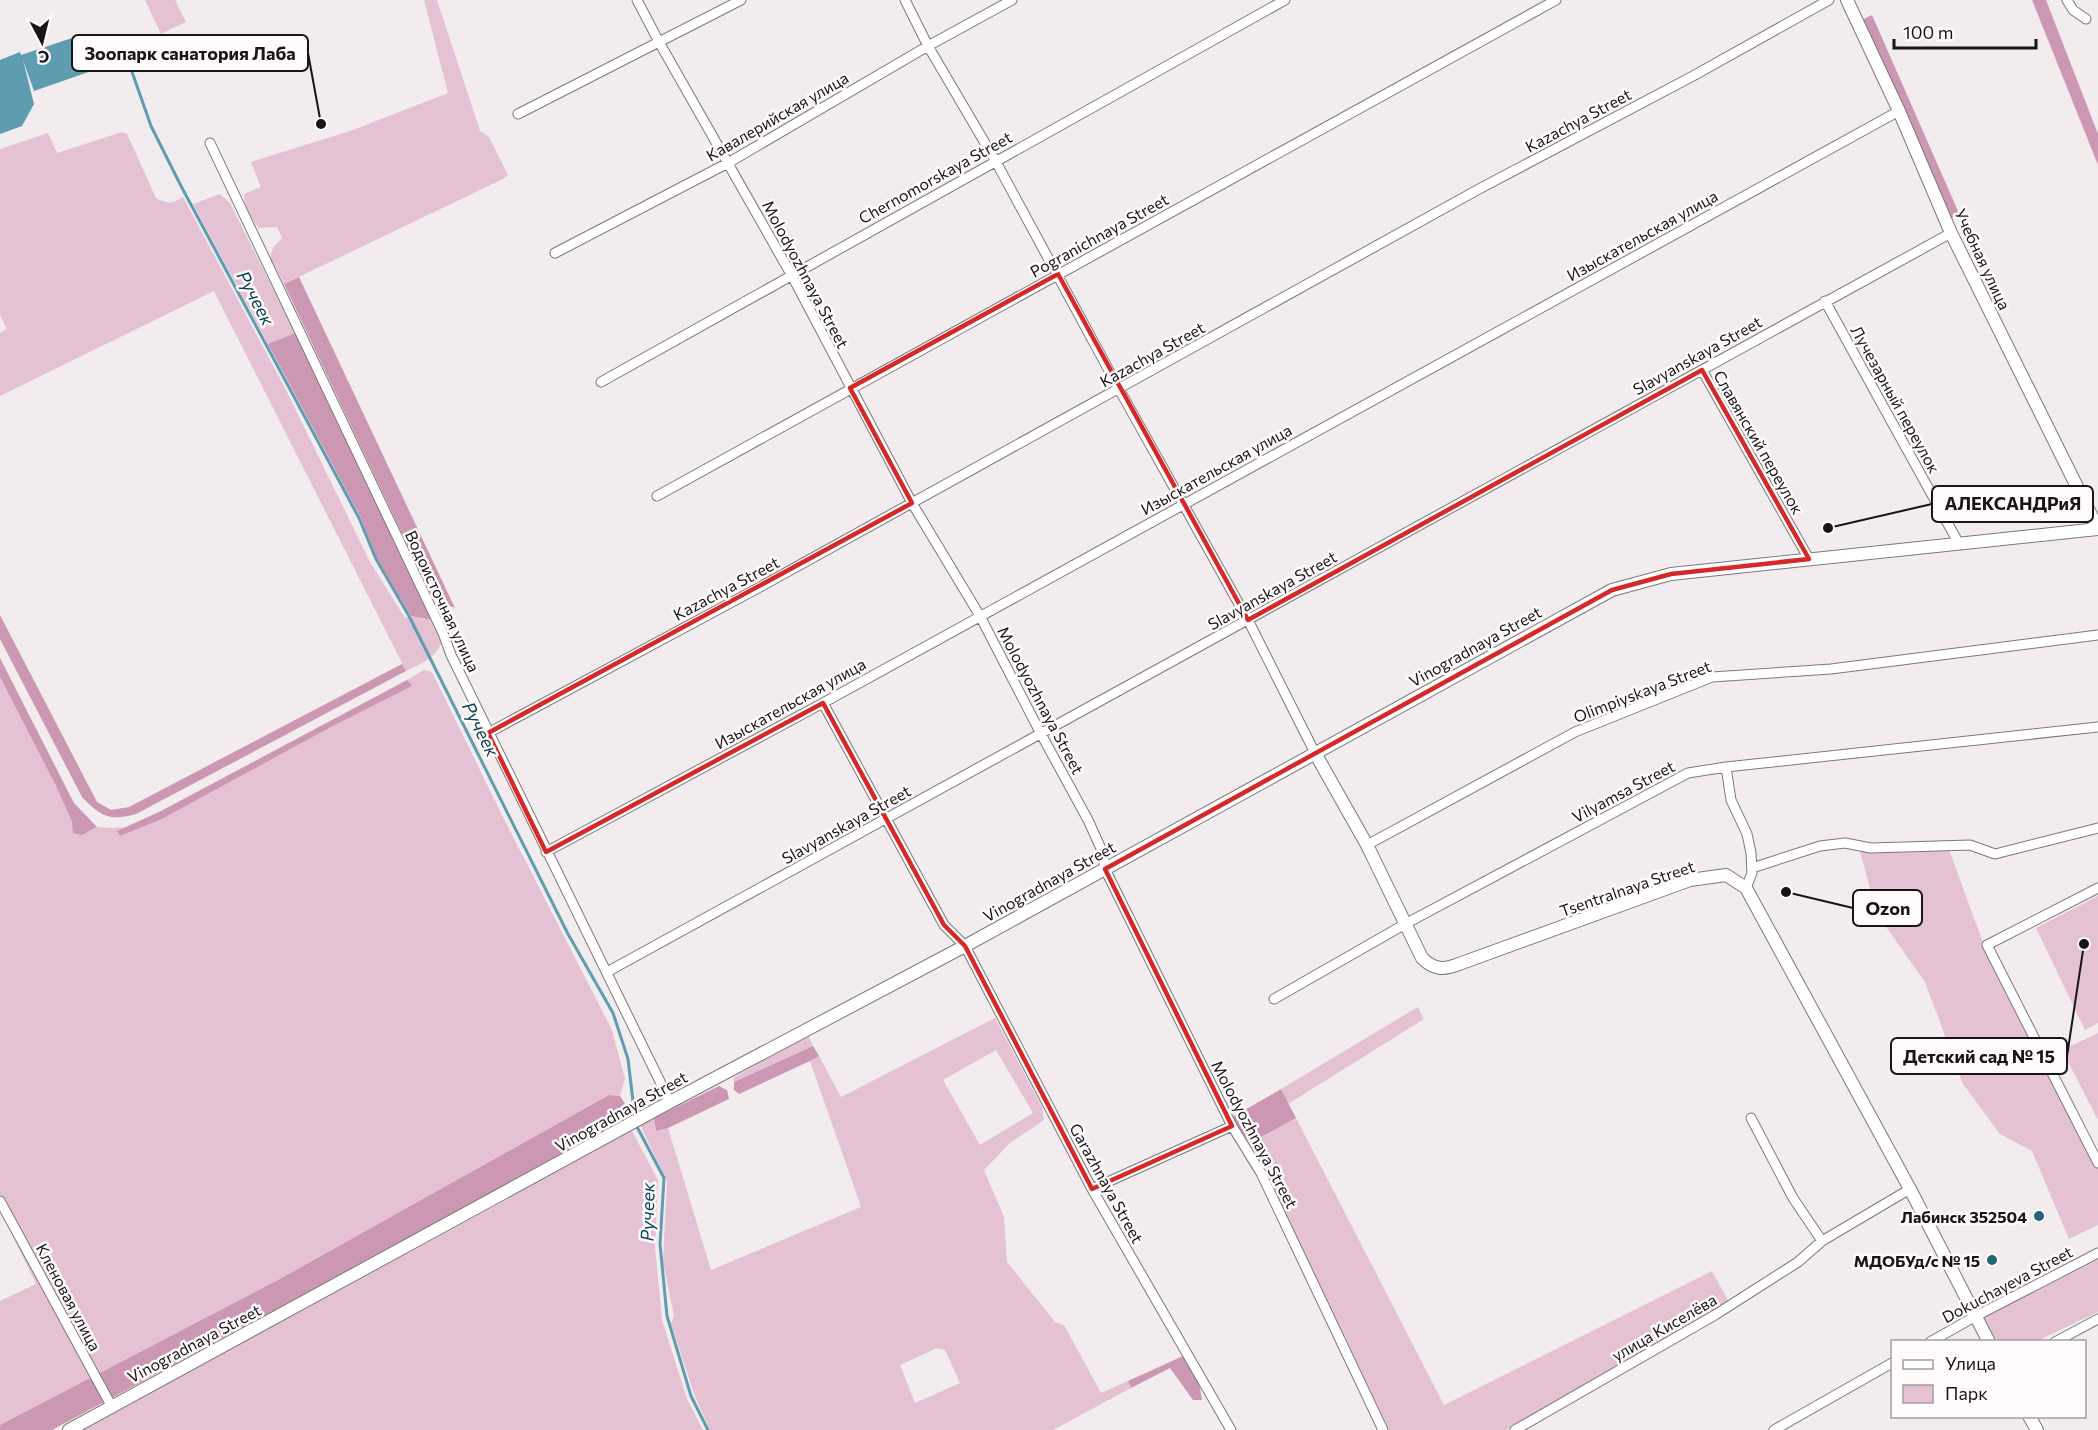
<svg xmlns="http://www.w3.org/2000/svg" width="2098" height="1430" font-family="Commissioner,sans-serif">
<rect width="100%" height="100%" fill="#f2ecef"/>
<path fill="#e4c2d3" fill-rule="evenodd" d="M 145,0 L 175,0 L 186,22 L 161,34 Z
M 424,0 L 437,0 L 480,131 L 489,137 L 508,175 L 503,179 L 284,284 L 270,257 L 273,248 L 282,238 L 277,227 L 259,228 C 251,220 244,206 244,194 L 261,187 L 251,162 L 353,130 L 448,93 Z
M 122,132 L 127,134 L 156,198 C 167,204 173,204 183,197 L 285,388 L 370,562 L 405,618 L 411,616 L 433,620 L 442,640 C 436,659 422,663 406,671 L 214,291 L 0,396 L 0,333 L 7,329 L 0,315 L 0,149 L 48,133 L 57,153 Z
M 220,194 L 230,203 L 295,333 L 268,344 L 193,204 Z
M 424,670 L 432,672 L 502,815 L 612,1030 L 625,1079 L 620,1096 L 609,1095 L 278,1280 L 0,1425 L 0,1301 L 36,1284 L 0,1210 L 0,677 L 56,786 L 72,822 L 82,835 L 97,827 L 113,828 L 124,827 L 118,831 L 120,836 L 162,819 L 331,727 L 411,686 L 407,680 Z
M 1948,847 L 1985,948 L 2098,1169 L 2098,1225 L 2069,1239 L 2032,1151 L 2000,1134 L 1963,1084 L 1925,982 L 1877,914 L 1859,848 Z
M 2098,896 L 2098,1023 L 2085,1030 L 2036,928 Z
M 1418,1007 L 1424,1019 L 1288,1104 L 1281,1089 Z
M 995,1018 L 1042,1107 L 1044,1120 L 1010,1143 L 984,1170 L 1004,1217 L 1007,1262 L 1055,1322 L 1064,1325 L 1101,1393 L 1128,1381 L 1131,1388 L 1053,1430 L 710,1430 L 694,1394 L 671,1323 L 674,1316 L 663,1262 L 667,1181 L 640,1125 L 654,1118 L 656,1131 L 668,1128 L 711,1270 L 861,1207 L 810,1061 L 819,1056 L 841,1097 ZM 996,1050 L 1033,1113 L 980,1145 L 943,1080 ZM 937,1348 L 945,1350 L 960,1383 L 915,1403 L 900,1365 Z
M 2098,1033 L 2098,1120 L 2062,1050 Z
M 808,1035 L 813,1046 L 734,1082 L 733,1078 Z
M 1296,1118 L 1444,1405 L 1712,1271 L 1729,1302 L 1506,1430 L 1387,1430 L 1250,1143 Z
M 632,1131 L 658,1180 L 655,1246 L 662,1320 L 687,1399 L 703,1430 L 83,1430 Z
M 2098,1260 L 2098,1312 L 2037,1341 L 1997,1341 L 1982,1317 Z"/>
<path fill="#cb97b2" d="M 2032,0 L 2046,0 L 2098,134 L 2098,165 Z
M 1872,15 L 1958,211 L 1956,216 L 1951,218 L 1862,20 Z
M 299,277 L 455,608 L 433,599 L 284,284 Z
M 295,333 L 433,620 L 411,616 L 377,558 L 360,516 L 268,344 Z
M 0,615 L 97,802 L 111,810 L 129,807 L 402,664 L 406,671 L 136,814 C 109,821 101,817 82,797 L 0,639 Z
M 0,658 L 74,803 L 97,827 L 82,835 L 73,833 L 72,822 L 56,786 L 0,677 Z
M 407,680 L 412,686 L 331,727 L 162,819 L 120,836 L 117,831 L 161,811 Z
M 813,1046 L 819,1056 L 810,1061 L 739,1094 L 734,1090 L 734,1082 Z
M 719,1086 L 727,1090 L 729,1099 L 668,1128 L 656,1131 L 654,1118 Z
M 1281,1089 L 1296,1118 L 1250,1143 L 1231,1118 Z
M 609,1095 L 620,1096 L 627,1107 L 624,1120 L 432,1225 L 52,1430 L 0,1430 L 0,1425 L 278,1280 Z
M 1183,1356 L 1199,1382 L 1202,1400 L 1193,1400 L 1170,1368 L 1131,1388 L 1128,1381 Z"/>
<path fill="#5e9db0" d="M 84,34 L 97,69 L 34,91 L 23,60 L 34,104 L 22,126 L 0,134 L 0,60 L 20,52 L 21,55 Z"/>
<g fill="none" stroke-linecap="round" stroke-linejoin="round">
<path stroke="#5e9db0" stroke-width="3" d="M 131,69 L 151,126 L 181,186 L 359,518 L 376,559 L 409,616 L 568,934 L 613,1013 L 628,1059 L 635,1118
M 636,1125 L 664,1178 L 660,1244 L 667,1316 L 691,1396 L 708,1430"/>
<g stroke="#7d777a" stroke-width="11">
<path id="street" d="M 637,0 L 659,42 L 792,276 L 912,503 L 980,616 L 1041,734 L 1088,820 L 1103,853 L 1105,869 L 1232,1126 L 1261,1173 L 1383,1430
M 905,0 L 928,46 L 995,160 L 1119,389 L 1248,620 L 1315,753
M 2067,0 L 2073,10 L 2086,19
M 518,114 L 741,0
M 210,143 L 443,633 L 451,655 L 670,1102
M 555,253 L 728,163 L 928,46 L 1012,0
M 1825,301 L 1958,542
M 1702,370 L 1809,559
M 601,382 L 1285,0
M 657,496 L 1556,0
M 823,703 L 944,925 L 965,946 L 1092,1189 L 1231,1430
M 488,733 L 760,587 L 1479,189 L 1693,76 L 1829,0
M 1726,767 L 1731,800 L 1747,834 L 1751,853 L 1752,873 L 1746,888
M 1367,845 L 1575,732 L 1712,677 L 1831,669 L 2098,635
M 546,852 L 823,703 L 1899,111
M 1752,868 L 1820,846 L 1845,843 L 1871,848 L 1970,845 L 1995,854 L 2098,828
M 2098,888 L 1987,945 L 2098,1163
M 607,972 L 1951,233
M 1274,999 L 1407,923 L 1688,773 L 1726,767 L 2098,727
M 1751,1118 L 1793,1198 L 1822,1241
M 1092,1189 L 1232,1126
M 0,1201 L 112,1407
M 1930,1342 L 1976,1316 L 2098,1253
M 2055,1342 L 2098,1319
M 1515,1430 L 1715,1315 L 1798,1262 L 1822,1241 L 1910,1189
M 1774,1430 L 1892,1363"/>
</g>
<g stroke="#7d777a" stroke-width="14">
<path id="secondary" d="M 1847,0 L 1899,111 L 1951,233 L 2098,529
M 1315,753 L 1367,845 L 1422,958 C 1434,970 1444,970 1459,964 L 1690,880 L 1726,875 L 1746,888 L 1910,1189 L 1989,1342
M 2029,1416 L 2037,1430
M 69,1430 L 670,1102 L 965,946 L 1612,590 L 1671,574 L 2098,529"/>
</g>
<use href="#street" stroke="#fff" stroke-width="9"/>
<use href="#secondary" stroke="#fff" stroke-width="12"/>
</g>
<path fill="none" stroke="#d62828" stroke-width="4.5" stroke-linejoin="round" d="M 1058,274 L 1248,620 L 1702,370 L 1809,559 L 1671,574 L 1612,590 L 1105,869 L 1232,1126 L 1092,1189 L 965,946 L 944,925 L 823,703 L 546,852 L 488,733 L 912,503 L 850,388 Z"/>
<g fill="#216577" stroke="#fffafc" stroke-width="2">
<circle cx="2039" cy="1216" r="6"/>
<circle cx="1992" cy="1260" r="6"/>
</g>
<g text-anchor="middle" dominant-baseline="central" stroke-width="5" stroke-linejoin="round" paint-order="stroke">
<g font-size="16" fill="#181516" stroke="#fffafc">
<text transform="translate(777 116) rotate(-30)">Кавалерийская улица</text>
<text transform="translate(1578 120) rotate(-28)">Kazachya Street</text>
<text transform="translate(935 177) rotate(-29)">Chernomorskaya Street</text>
<text transform="translate(1099 235) rotate(-29)">Pogranichnaya Street</text>
<text transform="translate(1642 235) rotate(-29)">Изыскательская улица</text>
<text transform="translate(1983 259) rotate(65)">Учебная улица</text>
<text transform="translate(806 274) rotate(62)">Molodyozhnaya Street</text>
<text transform="translate(1152 354) rotate(-29)">Kazachya Street</text>
<text transform="translate(1697 355) rotate(-29)">Slavyanskaya Street</text>
<text transform="translate(1896 399) rotate(61)">Лучезарный переулок</text>
<text transform="translate(1759 442) rotate(60)">Славянский переулок</text>
<text transform="translate(1216 469) rotate(-29)">Изыскательская улица</text>
<text transform="translate(726 588) rotate(-28)">Kazachya Street</text>
<text transform="translate(1272 590) rotate(-29)">Slavyanskaya Street</text>
<text transform="translate(443 601) rotate(65)">Водоисточная улица</text>
<text transform="translate(1475 646) rotate(-29)">Vinogradnaya Street</text>
<text transform="translate(1642 691) rotate(-21)">Olimpiyskaya Street</text>
<text transform="translate(1041 700) rotate(62)">Molodyozhnaya Street</text>
<text transform="translate(790 703) rotate(-29)">Изыскательская улица</text>
<text transform="translate(1623 791) rotate(-28)">Vilyamsa Street</text>
<text transform="translate(846 824) rotate(-29)">Slavyanskaya Street</text>
<text transform="translate(1049 881) rotate(-29)">Vinogradnaya Street</text>
<text transform="translate(1627 888) rotate(-19)">Tsentralnaya Street</text>
<text transform="translate(621 1111) rotate(-29)">Vinogradnaya Street</text>
<text transform="translate(1255 1134) rotate(62)">Molodyozhnaya Street</text>
<text transform="translate(1107 1183) rotate(61)">Garazhnaya Street</text>
<text transform="translate(2007 1284) rotate(-28)">Dokuchayeva Street</text>
<text transform="translate(69 1297) rotate(62)">Кленовая улица</text>
<text transform="translate(1664 1327) rotate(-30)">улица Киселёва</text>
<text transform="translate(194 1343) rotate(-28)">Vinogradnaya Street</text>
</g>
<g font-size="16" font-weight="bold" fill="#181516" stroke="#fffafc" text-anchor="end">
<text x="2027" y="1216">Лабинск 352504</text>
<text x="1980" y="1260">МДОБУд/с № 15</text>
</g>
<g font-size="18" font-style="italic" fill="#084351" stroke="#fffafc">
<text transform="translate(256 298) rotate(62)">Ручеек</text>
<text transform="translate(481 729) rotate(63)">Ручеек</text>
<text transform="translate(647 1212) rotate(-89)">Ручеек</text>
</g>
</g>
<path fill="none" stroke="#181516" stroke-width="2" d="M321 124L308 53M1828 528L1932 504M1786 892L1853 908M2084 944L2067 1056"/>
<g fill="#181516" stroke="#fffafc" stroke-width="2">
<circle cx="321" cy="124" r="6"/>
<circle cx="1828" cy="528" r="6"/>
<circle cx="1786" cy="892" r="6"/>
<circle cx="2084" cy="944" r="6"/>
</g>
<g fill="#fffafc" stroke="#181516" stroke-width="2">
<rect x="72" y="35" width="236" height="36" rx="6"/>
<rect x="1932" y="486" width="161" height="36" rx="6"/>
<rect x="1853" y="890" width="69" height="36" rx="6"/>
<rect x="1891" y="1038" width="176" height="36" rx="6"/>
</g>
<g font-size="18" text-anchor="middle" font-weight="bold" fill="#181516">
<text x="190" y="60">Зоопарк санатория Лаба</text>
<text x="2013" y="510">АЛЕКСАНДРиЯ</text>
<text x="1888" y="915">Ozon</text>
<text x="1979" y="1063">Детский сад № 15</text>
</g>
<rect x="1891" y="1340" width="195" height="78" fill="#fffafc" stroke="#a39ea0" stroke-width="1.5"/>
<rect x="1903" y="1360" width="30" height="9" fill="#ffffff" stroke="#a39ea0" stroke-width="1.5"/>
<text x="1945" y="1370" font-size="18" fill="#181516">Улица</text>
<rect x="1903" y="1385" width="30" height="18" fill="#e4c2d3" stroke="#a39ea0" stroke-width="1.5"/>
<text x="1945" y="1400" font-size="18" fill="#181516">Парк</text>
<g transform="translate(42 42) rotate(173)" stroke="#fffafc" stroke-width="4.5" paint-order="stroke">
<path d="M0-4.5L10 22L0 15L-10 22Z" fill="#181516"/>
<text y="-9" font-size="16" font-weight="bold" text-anchor="middle" fill="#181516">С</text>
</g>
<path d="M1894 39v9h142v-9" fill="none" stroke="#181516" stroke-width="3"/>
<text x="1903" y="39" font-size="18" fill="#181516" stroke="#fffafc" stroke-width="4.5" paint-order="stroke">100 m</text>
</svg>
